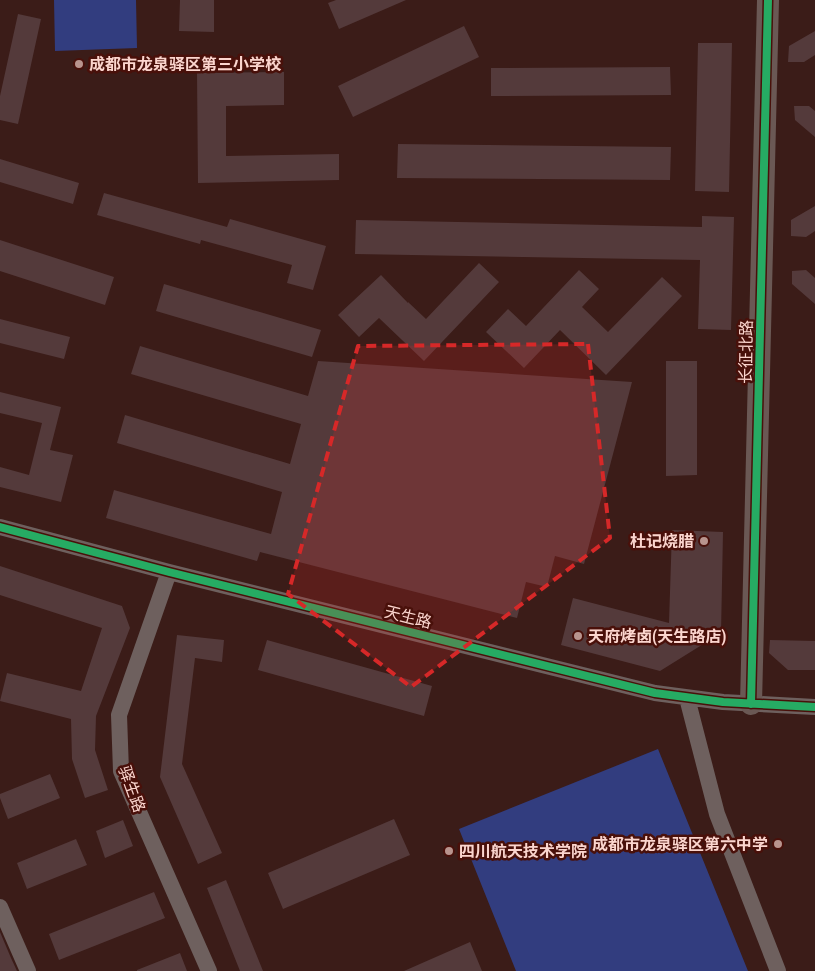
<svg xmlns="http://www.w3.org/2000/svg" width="815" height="971" font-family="'Roboto Condensed','Noto Sans SC',sans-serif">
<rect width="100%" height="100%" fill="#3b1c18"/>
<path fill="#323d7f" d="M 54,0 L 136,0 L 137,48 L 55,51 Z
M 658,749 L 748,971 L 516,971 L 459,829 Z"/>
<path fill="#543a3b" d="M 180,0 L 214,0 L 214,32 L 179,31 Z
M 336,0 L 406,0 L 339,29 L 328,3 Z
M 18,14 L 41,19 L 18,124 L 0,120 L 0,96 Z
M 464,26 L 479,57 L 353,117 L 338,86 Z
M 815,31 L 815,55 L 804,62 L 788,62 L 789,46 Z
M 698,43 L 732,43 L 729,192 L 695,191 Z
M 670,67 L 671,95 L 491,96 L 491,68 Z
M 284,72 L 284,105 L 226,106 L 226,156 L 339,154 L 339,180 L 198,183 L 197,73 Z
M 794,106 L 809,106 L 815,111 L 815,137 L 795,120 Z
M 398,144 L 671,147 L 670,180 L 397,178 Z
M 0,159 L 79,183 L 73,204 L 0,182 Z
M 104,193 L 227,227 L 230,219 L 326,246 L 313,290 L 287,283 L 292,265 L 201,240 L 200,244 L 97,215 Z
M 815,206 L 815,231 L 806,237 L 791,236 L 791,220 Z
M 702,216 L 734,217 L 731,330 L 698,329 L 700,260 L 355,254 L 356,220 L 702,227 Z
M 0,240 L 114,277 L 105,305 L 0,271 Z
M 479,263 L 499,282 L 424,361 L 379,318 L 359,337 L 338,315 L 381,275 L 408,303 L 408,302 L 426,319 Z
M 579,270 L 599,289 L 582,307 L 608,332 L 662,277 L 682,296 L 606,375 L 560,330 L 524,368 L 486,332 L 508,309 L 526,326 Z
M 806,270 L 815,278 L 815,304 L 792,284 L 792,271 Z
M 164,284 L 321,330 L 312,357 L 156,311 Z
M 0,319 L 70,337 L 64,359 L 0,343 Z
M 140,346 L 308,396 L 318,361 L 632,382 L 584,564 L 555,556 L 547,587 L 526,582 L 517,618 L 260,552 L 257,561 L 106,518 L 114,490 L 271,534 L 282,492 L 117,443 L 125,415 L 290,464 L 301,424 L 131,374 Z
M 666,361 L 697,361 L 697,475 L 666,476 Z
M 0,392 L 61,407 L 50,450 L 73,455 L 61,502 L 0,487 L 0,467 L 29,475 L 42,423 L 0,413 Z
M 672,530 L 723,532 L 721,633 L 660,671 L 561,645 L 573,598 L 669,623 Z
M 0,566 L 122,606 L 130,628 L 96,716 L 95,750 L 108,790 L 85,798 L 72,759 L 71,719 L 0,701 L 7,673 L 81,691 L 102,628 L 0,595 Z
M 177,635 L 224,640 L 222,662 L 195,658 L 182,764 L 222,853 L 198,864 L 160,777 Z
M 267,640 L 432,686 L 424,716 L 258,670 Z
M 770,640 L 815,641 L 815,670 L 788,670 L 769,653 Z
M 50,774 L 60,798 L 8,819 L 0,798 L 0,794 Z
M 394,819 L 410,855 L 283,909 L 268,873 Z
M 123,820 L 133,846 L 105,858 L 96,831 Z
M 76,839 L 87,865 L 27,889 L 17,863 Z
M 226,880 L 263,971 L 240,971 L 207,888 Z
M 154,892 L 165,918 L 59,960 L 49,934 Z
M 0,932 L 11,958 L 17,971 L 0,971 Z
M 470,942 L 482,971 L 404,971 Z
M 180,953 L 187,971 L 137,971 L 137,970 Z"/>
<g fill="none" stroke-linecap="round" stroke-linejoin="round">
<path stroke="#6e605e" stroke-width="16" d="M 0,527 L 169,572 L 655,693 L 723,702 L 815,707
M 169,572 L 119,715 L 121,771 L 209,971
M 687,698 L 717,814 L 778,971
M 0,907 L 28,971"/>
<path stroke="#6a5854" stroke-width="22" d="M 751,704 L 768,0"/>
<g stroke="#49100a" stroke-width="11">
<path id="cycleway" d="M 0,527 L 169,572 L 655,693 L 723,702 L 815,707
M 751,704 L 768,0"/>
</g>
<use href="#cycleway" stroke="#26ab63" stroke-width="8"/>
</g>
<path fill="#d62828" fill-opacity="0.2" stroke="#d62828" stroke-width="4" stroke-dasharray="10 6" stroke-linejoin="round" d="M 588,344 L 610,538 L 411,687 L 288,594 L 358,346 Z"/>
<g fill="#b8948e" stroke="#49100a" stroke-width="2">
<circle cx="79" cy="64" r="5"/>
<circle cx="704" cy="541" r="5"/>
<circle cx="578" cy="636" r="5"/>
<circle cx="778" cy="844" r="5"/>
<circle cx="449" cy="851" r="5"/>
</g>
<g text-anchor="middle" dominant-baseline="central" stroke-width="5" stroke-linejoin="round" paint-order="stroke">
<g font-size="16" font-weight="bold" fill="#fbd5ce" stroke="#49100a" text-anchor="start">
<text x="89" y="64">成都市龙泉驿区第三小学校</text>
<text x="694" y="541" text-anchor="end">杜记烧腊</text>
<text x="588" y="636">天府烤卤(天生路店)</text>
<text x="768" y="844" text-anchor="end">成都市龙泉驿区第六中学</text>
<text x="459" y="851">四川航天技术学院</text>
</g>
<g font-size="16" fill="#fbd5ce" stroke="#49100a">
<text transform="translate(746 352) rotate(-89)">长征北路</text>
<text transform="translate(408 617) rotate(14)">天生路</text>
<text transform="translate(132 789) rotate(70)">驿生路</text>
</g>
</g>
</svg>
